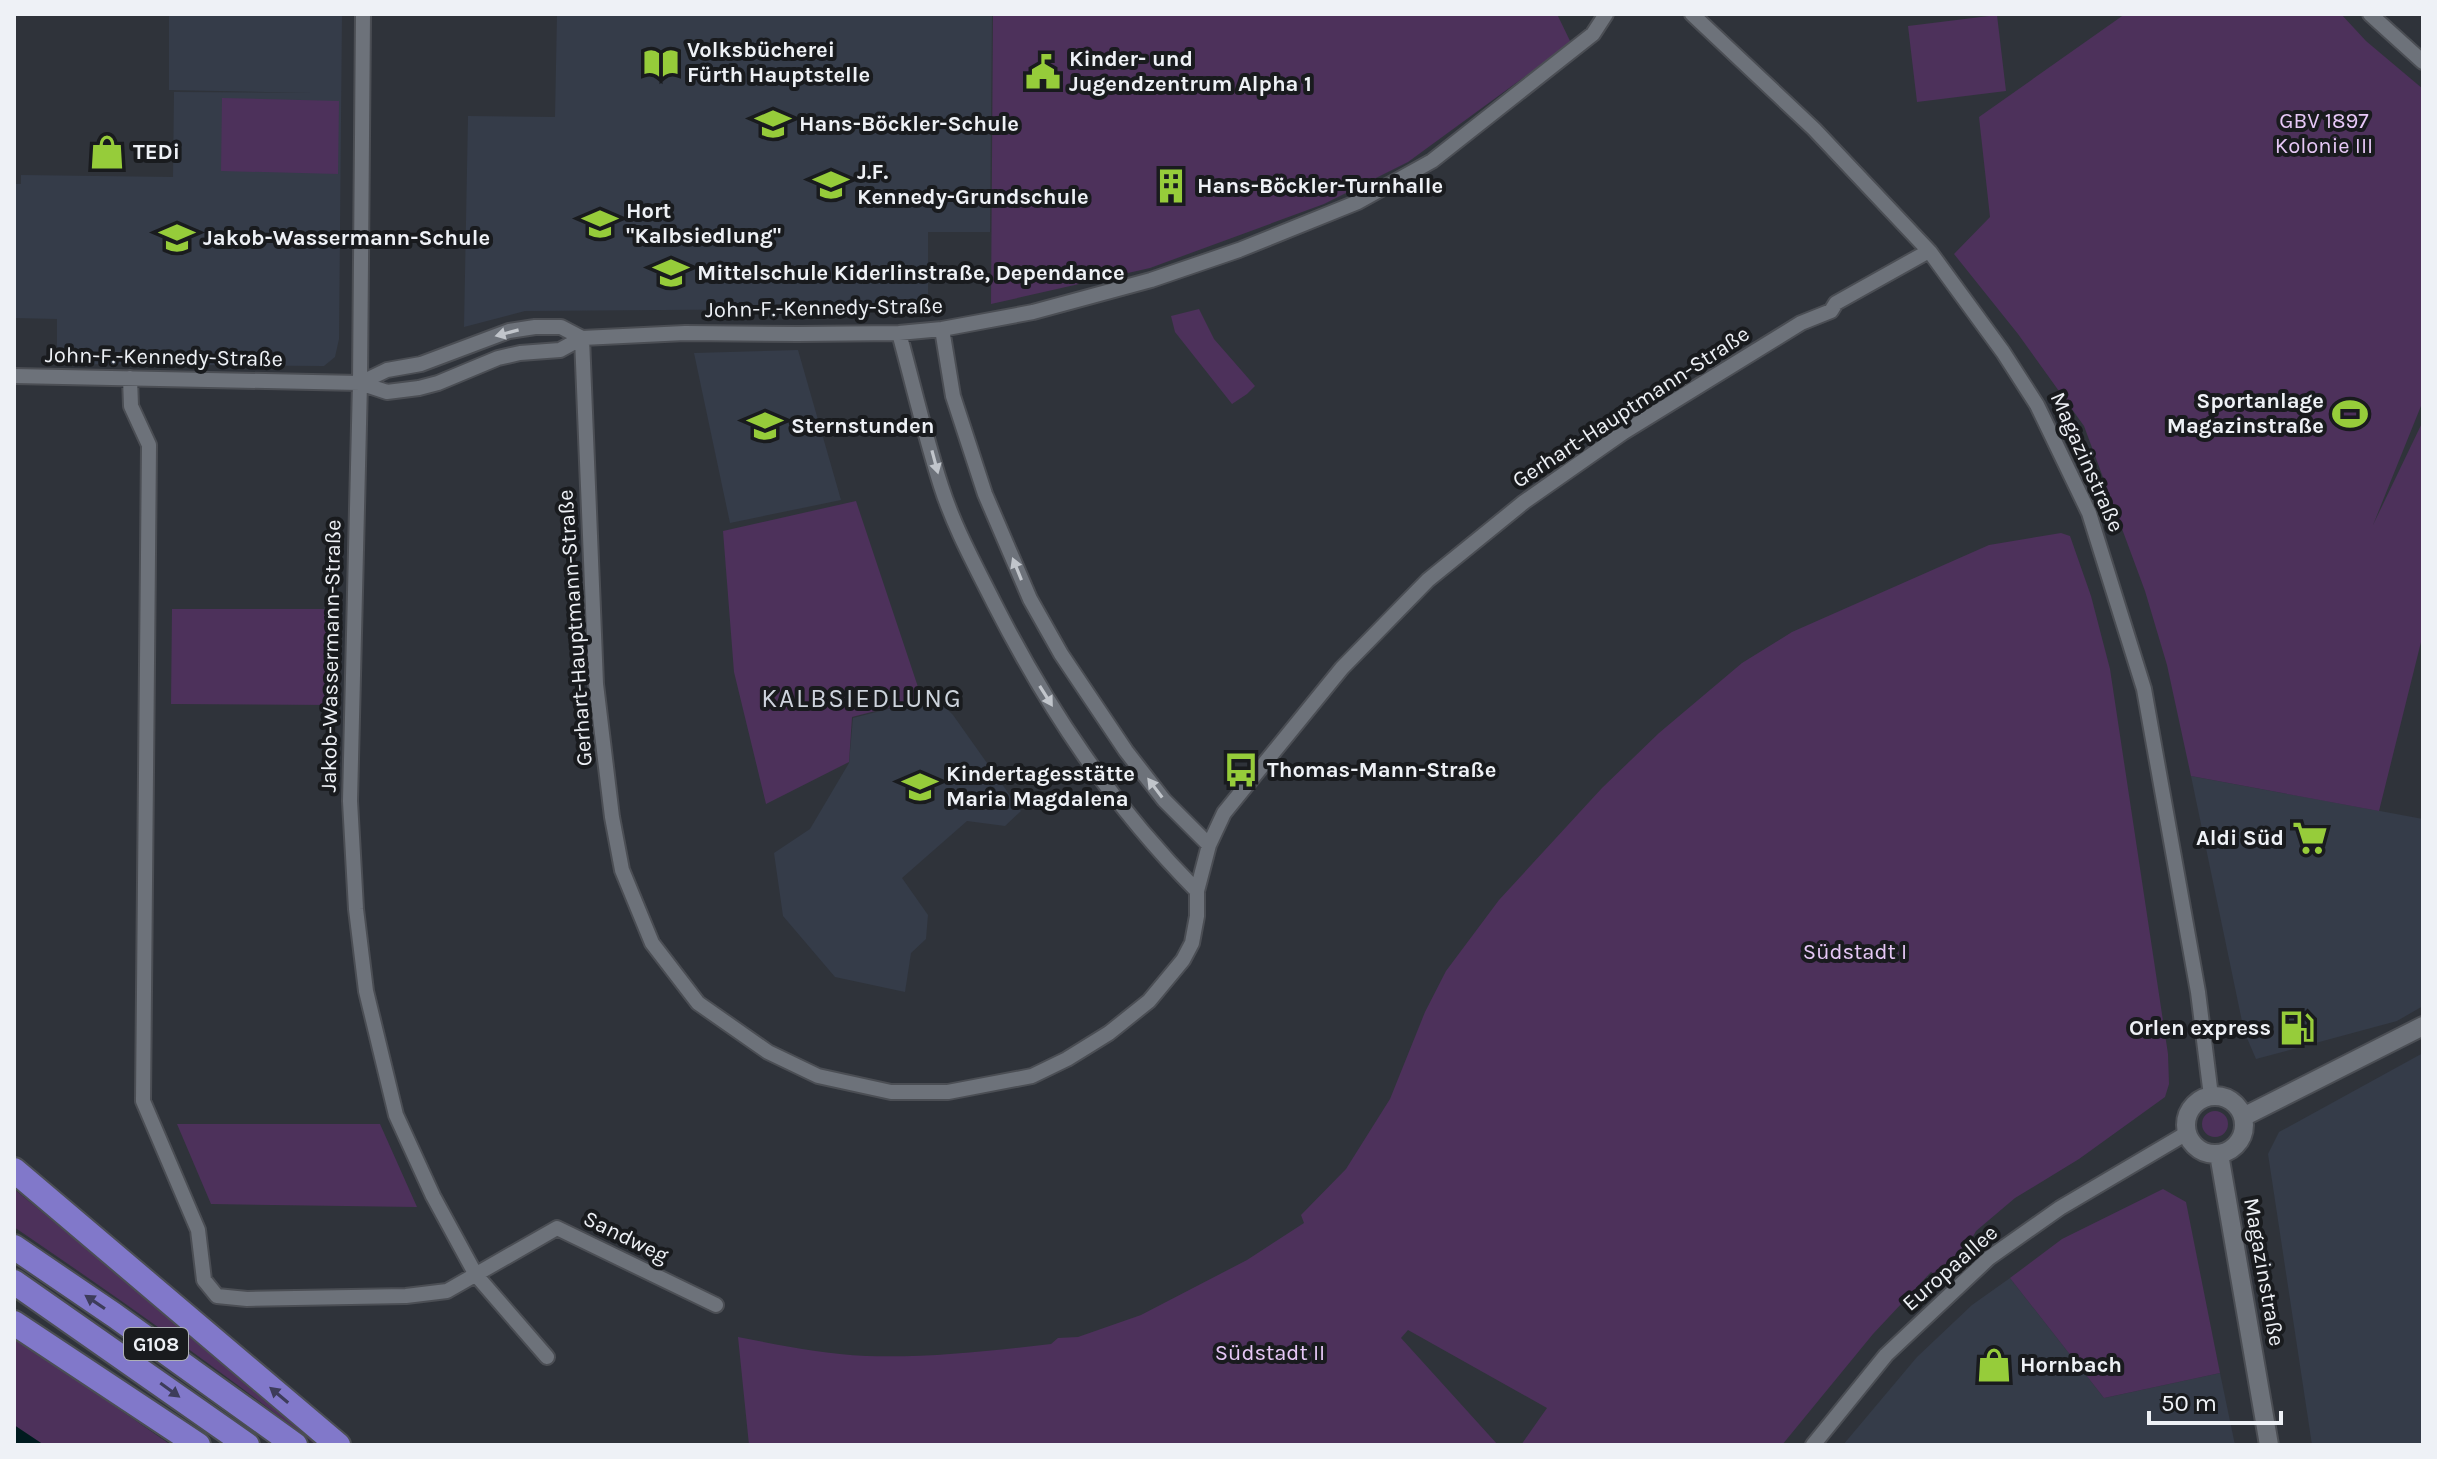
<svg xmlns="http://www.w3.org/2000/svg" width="2437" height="1459" font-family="Karla,sans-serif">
<rect width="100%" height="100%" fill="#2f333a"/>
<path fill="#353c49" d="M 169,14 L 342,14 L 339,339 L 335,357 L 324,366 L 57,364 L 57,319 L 14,318 L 14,184 L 21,184 L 21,175 L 173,177 L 174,92 L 313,93 L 169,90 Z
M 557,14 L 992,14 L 990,232 L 928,232 L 928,308 L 525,311 L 464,327 L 468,116 L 555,117 Z
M 798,350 L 841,500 L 730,523 L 694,353 Z
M 935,697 L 953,715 L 1021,811 L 1005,826 L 967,821 L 902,878 L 928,915 L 926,939 L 911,953 L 905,992 L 835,977 L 783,916 L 774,853 L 810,829 L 849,763 L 853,718 Z
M 2191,776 L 2423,819 L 2423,1006 L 2397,1021 L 2256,1059 L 2244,1031 Z
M 2423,1053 L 2423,1445 L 2312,1445 L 2268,1154 L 2279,1132 Z
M 2010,1278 L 2104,1398 L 2220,1373 L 2235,1445 L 1843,1445 L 1917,1357 L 1972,1305 Z"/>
<path fill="#4d315b" d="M 993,14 L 1557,14 L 1571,43 L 1408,162 L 1324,204 L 1150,268 L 991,304 Z
M 2125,14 L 2341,14 L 2366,41 L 2423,89 L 2423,401 L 2373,525 L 2423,421 L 2423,634 L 2379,811 L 2191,776 L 2167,665 L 2145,591 L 2084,426 L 2018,334 L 1954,254 L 1990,217 L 1979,117 Z
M 1997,15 L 2006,91 L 1917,102 L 1908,26 Z
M 222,98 L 339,101 L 338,174 L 221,171 Z
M 1199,309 L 1214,339 L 1255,386 L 1247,394 L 1232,404 L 1175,332 L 1171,316 Z
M 856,501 L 922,699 L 852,717 L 849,762 L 766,804 L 734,672 L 723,531 Z
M 2061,533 L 2070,536 L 2091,596 L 2110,669 L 2168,1054 L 2169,1084 L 2165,1097 L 2079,1159 L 2015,1198 L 1976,1231 L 1968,1246 L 1949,1266 L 1935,1275 L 1931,1272 L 1873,1334 L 1782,1445 L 1521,1445 L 1547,1408 L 1408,1330 L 1401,1338 L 1498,1445 L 749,1445 L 738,1337 C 779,1345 823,1354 866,1356 C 928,1358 990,1351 1051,1344 L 1058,1338 L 1078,1337 L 1141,1315 L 1247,1260 L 1304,1223 L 1301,1215 L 1346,1169 L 1390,1099 L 1425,1012 L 1446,971 L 1499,900 L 1602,788 L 1659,733 L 1742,663 L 1792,632 L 1989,545 Z
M 172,609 L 337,609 L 335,705 L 171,704 Z
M2202 1124a13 13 0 1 1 26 0a13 13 0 1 1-26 0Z
M 177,1124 L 380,1124 L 417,1207 L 211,1204 Z
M 14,1189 L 325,1445 L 316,1445 C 218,1368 117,1297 14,1227 Z
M 2163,1189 L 2186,1202 L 2220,1373 L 2104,1398 L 2010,1278 L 2062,1239 Z
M 14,1337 L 171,1445 L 44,1445 L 14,1425 Z"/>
<path fill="#001b1f" d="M 14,1425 L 44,1445 L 14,1445 Z"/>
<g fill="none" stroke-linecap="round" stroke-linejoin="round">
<g stroke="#4b4e54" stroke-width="18">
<path id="minor" d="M 363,14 L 360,383 L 350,801 L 356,909 L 366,991 L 396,1115 L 433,1196 L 476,1275 L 547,1357
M 1692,14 L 1814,129 L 1930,252 L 2003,352 L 2037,405 L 2089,513 L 2144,689 L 2198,992 L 2211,1096
M 2370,14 L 2423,62
M 942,329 L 953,396 L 985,494 L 1030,599 L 1061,654 L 1126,751 L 1164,800 L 1209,845
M 899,333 C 913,384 925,436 941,486 C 954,527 975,565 994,603 C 1049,711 1112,805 1197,891
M 582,338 L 596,684 L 612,817 L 622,870 L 652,943 L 698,1003 L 768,1052 L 818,1076 L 891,1092 L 948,1092 L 1032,1076 L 1067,1059 L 1109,1033 L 1149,1001 L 1183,960 L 1192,943 L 1197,916 L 1197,891 L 1209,845 L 1224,813 L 1342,668 L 1428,580 L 1524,502 L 1624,432 L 1801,323 L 1831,311 L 1836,303 L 1929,251
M 14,376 L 360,383 L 387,392 L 419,388 L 438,383 L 498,358 L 520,353 L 560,350 L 582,338 L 685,333 L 798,334 L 899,333 L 942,329 L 1033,312 L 1151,280 L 1239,250 L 1358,202 L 1432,161 L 1593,34 L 1606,14
M 130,378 L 131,406 L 149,445 L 143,1101 L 198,1230 L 204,1280 L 217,1296 L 247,1299 L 406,1296 L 447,1291 L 557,1228 L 716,1305
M 360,383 L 387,370 L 421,364 L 509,331 L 535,327 L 561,327 L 582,338
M 1813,1445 L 1886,1355 L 1989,1258 L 2060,1208 L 2187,1133"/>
</g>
<g stroke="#4b4e54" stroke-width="22">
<path id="tertiary" d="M2186 1125a29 29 0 1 1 58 0a29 29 0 1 1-58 0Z
M 2243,1117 L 2423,1026
M 2219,1154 L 2269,1445"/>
</g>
<g stroke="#4b4e54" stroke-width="28">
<path id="trunk" d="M 14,1170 L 338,1445
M 14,1247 L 114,1315 L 295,1445
M 14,1282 L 247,1445
M 14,1323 L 198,1445"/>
</g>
<use href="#minor" stroke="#6d727a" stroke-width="14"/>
<use href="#tertiary" stroke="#6d727a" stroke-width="18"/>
<use href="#trunk" stroke="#8178ca" stroke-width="24"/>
</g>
<defs><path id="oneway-solid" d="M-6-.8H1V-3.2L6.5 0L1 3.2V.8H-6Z" transform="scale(2)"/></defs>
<g fill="#c1c5cb">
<use href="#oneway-solid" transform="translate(507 333) rotate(165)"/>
<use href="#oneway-solid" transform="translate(935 462) rotate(75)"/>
<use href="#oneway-solid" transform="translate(1017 569) rotate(-112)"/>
<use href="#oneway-solid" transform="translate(1046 696) rotate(58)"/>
<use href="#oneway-solid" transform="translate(1155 788) rotate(-127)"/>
</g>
<g fill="#3d3c5a">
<use href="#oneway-solid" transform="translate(95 1302) rotate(-146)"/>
<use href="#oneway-solid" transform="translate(170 1390) rotate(36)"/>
<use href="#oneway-solid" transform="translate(279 1395) rotate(-140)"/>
</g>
<defs>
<g id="library-bare" transform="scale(2.76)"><path d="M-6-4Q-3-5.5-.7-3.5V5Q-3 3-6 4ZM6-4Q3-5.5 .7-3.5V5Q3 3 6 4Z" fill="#96cc3a" stroke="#191b1e" stroke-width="2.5" paint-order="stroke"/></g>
<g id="civic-bare" transform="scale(2.76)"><path d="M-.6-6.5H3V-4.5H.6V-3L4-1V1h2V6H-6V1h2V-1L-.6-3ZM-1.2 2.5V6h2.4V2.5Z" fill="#96cc3a" stroke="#191b1e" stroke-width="2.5" paint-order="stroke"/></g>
<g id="school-bare" transform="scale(2.76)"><path d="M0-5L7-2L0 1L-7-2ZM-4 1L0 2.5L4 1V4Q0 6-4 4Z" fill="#96cc3a" stroke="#191b1e" stroke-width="2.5" paint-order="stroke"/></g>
<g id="shop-bare" transform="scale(2.76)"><path d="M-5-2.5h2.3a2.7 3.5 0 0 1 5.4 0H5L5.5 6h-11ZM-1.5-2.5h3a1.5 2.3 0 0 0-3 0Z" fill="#96cc3a" stroke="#191b1e" stroke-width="2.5" paint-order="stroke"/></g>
<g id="building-bare" transform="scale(2.76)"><path d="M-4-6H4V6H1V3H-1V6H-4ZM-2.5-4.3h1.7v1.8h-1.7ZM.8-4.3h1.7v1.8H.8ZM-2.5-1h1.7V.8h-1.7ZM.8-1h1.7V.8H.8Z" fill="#96cc3a" stroke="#191b1e" stroke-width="2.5" paint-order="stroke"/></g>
<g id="stadium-bare" transform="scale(2.76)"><path d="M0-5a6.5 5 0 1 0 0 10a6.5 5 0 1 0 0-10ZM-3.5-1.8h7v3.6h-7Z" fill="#96cc3a" stroke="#191b1e" stroke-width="2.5" paint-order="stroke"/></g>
<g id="bus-bare" transform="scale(2.76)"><path d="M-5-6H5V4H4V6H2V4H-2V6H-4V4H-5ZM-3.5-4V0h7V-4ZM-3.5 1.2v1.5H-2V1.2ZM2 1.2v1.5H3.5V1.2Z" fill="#96cc3a" stroke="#191b1e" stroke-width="2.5" paint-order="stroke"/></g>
<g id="supermarket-bare" transform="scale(2.76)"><path d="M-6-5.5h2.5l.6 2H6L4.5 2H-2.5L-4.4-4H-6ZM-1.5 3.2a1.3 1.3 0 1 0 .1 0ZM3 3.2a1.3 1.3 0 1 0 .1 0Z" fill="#96cc3a" stroke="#191b1e" stroke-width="2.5" paint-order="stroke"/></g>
<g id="fuel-bare" transform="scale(2.76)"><path d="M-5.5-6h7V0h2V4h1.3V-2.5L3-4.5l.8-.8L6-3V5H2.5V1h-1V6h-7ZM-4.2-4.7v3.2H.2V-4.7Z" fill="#96cc3a" stroke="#191b1e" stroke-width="2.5" paint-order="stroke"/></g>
</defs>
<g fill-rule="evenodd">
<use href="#library-bare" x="661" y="63"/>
<use href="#civic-bare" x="1043" y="72"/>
<use href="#school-bare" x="773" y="124"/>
<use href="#shop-bare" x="107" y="152"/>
<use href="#school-bare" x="831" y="185"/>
<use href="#building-bare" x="1171" y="186"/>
<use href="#school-bare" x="600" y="224"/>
<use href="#school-bare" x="177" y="238"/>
<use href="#school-bare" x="671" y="273"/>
<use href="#stadium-bare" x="2350" y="414"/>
<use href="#school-bare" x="765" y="426"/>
<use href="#bus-bare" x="1241" y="770"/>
<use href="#school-bare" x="920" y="787"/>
<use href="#supermarket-bare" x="2310" y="838"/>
<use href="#fuel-bare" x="2297" y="1028"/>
<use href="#shop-bare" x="1994" y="1365"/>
</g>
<g text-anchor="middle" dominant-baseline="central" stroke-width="8" stroke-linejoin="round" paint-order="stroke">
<rect fill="#191b1e" stroke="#aeb1b5" stroke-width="2" x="124" y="1328" width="64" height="32" rx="6"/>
<g font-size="20" font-weight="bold" fill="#eef1f6">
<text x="156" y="1344">G108</text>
</g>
<g font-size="22" font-weight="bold" fill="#eef1f6" stroke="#191b1e" text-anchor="start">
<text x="687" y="50">Volksbücherei<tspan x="687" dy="25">Fürth Hauptstelle</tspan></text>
<text x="1069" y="59">Kinder- und<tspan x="1069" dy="25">Jugendzentrum Alpha 1</tspan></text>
<text x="799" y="124">Hans-Böckler-Schule</text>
<text x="133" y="152">TEDi</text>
<text x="857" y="172">J.F.<tspan x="857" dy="25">Kennedy-Grundschule</tspan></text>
<text x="1197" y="186">Hans-Böckler-Turnhalle</text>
<text x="626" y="211">Hort<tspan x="626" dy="25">"Kalbsiedlung"</tspan></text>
<text x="203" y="238">Jakob-Wassermann-Schule</text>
<text x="697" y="273">Mittelschule Kiderlinstraße, Dependance</text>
<text x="2324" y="401" text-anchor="end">Sportanlage<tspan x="2324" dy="25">Magazinstraße</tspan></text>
<text x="791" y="426">Sternstunden</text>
<text x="1267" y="770">Thomas-Mann-Straße</text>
<text x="946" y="774">Kindertagesstätte<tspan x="946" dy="25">Maria Magdalena</tspan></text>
<text x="2284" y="838" text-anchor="end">Aldi Süd</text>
<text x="2271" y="1028" text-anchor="end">Orlen express</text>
<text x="2020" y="1365">Hornbach</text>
</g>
<g font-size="22" fill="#e7c8f7" stroke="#191b1e">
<text x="2324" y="121">GBV 1897<tspan x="2324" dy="25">Kolonie III</tspan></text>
<text x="1855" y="952">Südstadt I</text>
<text x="1270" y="1353">Südstadt II</text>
</g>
<g font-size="22" fill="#eef1f6" stroke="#191b1e">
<text transform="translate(824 308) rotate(-1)">John-F.-Kennedy-Straße</text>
<text transform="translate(164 357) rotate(1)">John-F.-Kennedy-Straße</text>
<text transform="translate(1631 407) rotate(-33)">Gerhart-Hauptmann-Straße</text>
<text transform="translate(2087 462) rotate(66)">Magazinstraße</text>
<text transform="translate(575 628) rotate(-94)">Gerhart-Hauptmann-Straße</text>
<text transform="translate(331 656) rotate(-89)">Jakob-Wassermann-Straße</text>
<text transform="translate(626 1237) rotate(26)">Sandweg</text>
<text transform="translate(1950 1268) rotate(-41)">Europaallee</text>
<text transform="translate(2264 1272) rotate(80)">Magazinstraße</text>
</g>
<g font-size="26" letter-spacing="2" fill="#cdd3dc" stroke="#191b1e">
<text x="862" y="698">KALBSIEDLUNG</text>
</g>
</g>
<rect width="2437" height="1459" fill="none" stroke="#eef1f6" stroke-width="32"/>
<path d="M2149 1411v12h132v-12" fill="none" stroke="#eef1f6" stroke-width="4"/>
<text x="2161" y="1411" font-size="24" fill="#eef1f6" stroke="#191b1e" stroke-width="6" paint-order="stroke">50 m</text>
</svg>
